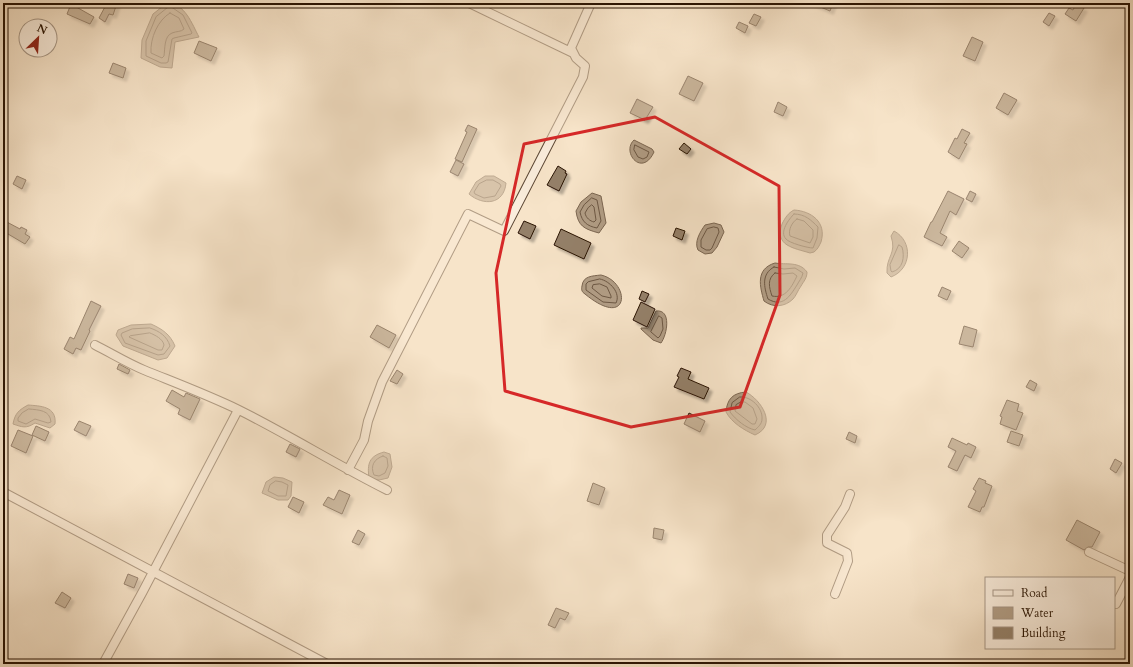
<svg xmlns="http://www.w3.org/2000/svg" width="1133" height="667" font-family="Cardo,serif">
<defs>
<filter id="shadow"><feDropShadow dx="3.5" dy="3.5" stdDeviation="1" flood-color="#0004"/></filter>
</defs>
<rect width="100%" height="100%" fill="#f7e4c9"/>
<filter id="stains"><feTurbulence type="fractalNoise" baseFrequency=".005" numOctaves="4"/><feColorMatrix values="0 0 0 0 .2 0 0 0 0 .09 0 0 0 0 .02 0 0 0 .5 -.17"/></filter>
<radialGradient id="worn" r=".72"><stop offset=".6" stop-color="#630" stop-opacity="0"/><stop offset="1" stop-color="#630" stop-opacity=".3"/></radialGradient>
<path fill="#b19d85" stroke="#7b6651" d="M 167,3 C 185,3 192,24 199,37 L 175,42 L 172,68 L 160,67 L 141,58 L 142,40 L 153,14 Z
M 634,140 L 652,149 L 654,152 C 642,178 621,152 634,140 Z
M 485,176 L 494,176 L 506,183 C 504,205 483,206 469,194 L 476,182 Z
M 592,193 L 601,196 L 606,223 L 599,233 C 584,229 578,226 576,211 L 581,202 Z
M 794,210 C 811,211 827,222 821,242 C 819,246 818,249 814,252 L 810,253 C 794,248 774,246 782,224 C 785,218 788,213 794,210 Z
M 714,223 L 721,225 L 724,232 L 717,247 L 712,253 L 705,254 L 698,250 C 694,242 700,232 705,225 Z
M 894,231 C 913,241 912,269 891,277 L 887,273 C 886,256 897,254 891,236 Z
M 775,263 C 786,265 799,261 807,272 C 807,278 804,281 801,286 C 798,290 796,296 793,299 C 785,307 773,308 764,301 C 760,287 755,269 775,263 Z
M 601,275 C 631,282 630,331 585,294 C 582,292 581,290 582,286 C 583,276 592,276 601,275 Z
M 656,311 C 672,309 667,335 661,343 L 653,340 L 641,329 L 641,328 L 648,328 Z
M 151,324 C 162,329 170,334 175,346 L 167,358 L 158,360 L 123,346 L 116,335 L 118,330 L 131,325 Z
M 746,392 C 761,400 778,425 755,435 C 744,430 732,423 726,412 C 727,399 733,393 746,392 Z
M 28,405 C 40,406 57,406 55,424 L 50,428 L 35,423 C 26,429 22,427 13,424 C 15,413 19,410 28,405 Z
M 384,452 L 390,454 L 392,467 L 388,478 L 379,480 L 369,478 C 367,464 369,456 384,452 Z
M 274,477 L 283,478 L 292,482 L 291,496 L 288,500 L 278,500 L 262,493 L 266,482 Z"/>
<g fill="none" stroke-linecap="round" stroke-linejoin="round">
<path stroke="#6d5844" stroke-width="1" d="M 170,6 L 183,15 L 192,33 L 191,34 L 174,38 L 172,39 L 168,62 L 166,63 L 161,63 L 146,56 L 146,41 L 156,17 Z
M 170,13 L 179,18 L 184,29 C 181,32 177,31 172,33 C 164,36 165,49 164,56 L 162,58 L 151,53 C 150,38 158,20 170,13 Z
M 635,145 L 649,152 L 647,157 L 643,159 L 638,157 L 634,150 Z
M 487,180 L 493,180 L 500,184 L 501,186 L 495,196 L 484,198 L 475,194 L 474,192 L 479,184 Z
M 592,198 L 597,200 L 601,221 L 597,228 C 587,226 582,222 580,212 L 584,205 Z
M 592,205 L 594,207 L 596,220 L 594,222 C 590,221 586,218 585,213 L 588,208 Z
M 794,214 C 805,214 811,220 818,227 L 817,238 L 813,248 C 808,248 789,243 786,239 C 779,232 789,219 794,214 Z
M 797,219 L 804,221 L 813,230 L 813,237 L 810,243 L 790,236 C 788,230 792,222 797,219 Z
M 714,227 L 718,228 L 719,232 L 712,248 L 710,250 L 706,250 L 701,247 L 701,240 L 707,229 Z
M 899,245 L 902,247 C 905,257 903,269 892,272 L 891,271 L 890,265 Z
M 774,267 L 784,269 L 795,268 L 803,273 C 802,278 799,281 797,285 C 790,296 783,308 768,299 C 764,287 761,274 774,267 Z
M 775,273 L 783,274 L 793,273 L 797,276 C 792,286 786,299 772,296 C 769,287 767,279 775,273 Z
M 600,279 C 610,281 621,293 616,303 L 603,302 L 586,290 L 586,284 L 588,282 Z
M 600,284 L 607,287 L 611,296 L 611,298 L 602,296 L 592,288 L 593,285 Z
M 659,316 L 662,318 L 663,329 L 660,336 L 658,338 L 651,332 Z
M 150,328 C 159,331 167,336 170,346 L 164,354 L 158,355 L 125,343 L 121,335 L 122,333 L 132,329 Z
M 150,333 C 155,335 163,339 164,345 L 162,350 L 158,350 L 129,337 L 130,336 Z
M 740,397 C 751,396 763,408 762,419 C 762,424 758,427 755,430 C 746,428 736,420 730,412 L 732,403 Z
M 741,402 L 745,402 L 753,408 L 757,419 L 755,424 L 752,424 L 735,411 L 736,405 Z
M 29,409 C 39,410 50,410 51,422 L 48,423 L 35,419 L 26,424 L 18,421 L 18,418 L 22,413 Z
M 383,456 L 387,458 L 388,466 L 385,473 L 379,476 L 374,475 C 370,466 374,459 383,456 Z
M 276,481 L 282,482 L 288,485 L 286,496 L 278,496 L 268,491 L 270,485 Z"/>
</g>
<path fill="#948069" stroke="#291302" filter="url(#shadow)" d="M 107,3 L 117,3 L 113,15 L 109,14 L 105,22 L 99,18 Z
M 811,3 L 833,3 L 830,11 Z
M 71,4 L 94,17 L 90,24 L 67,14 Z
M 1076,4 L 1084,8 L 1076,21 L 1065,14 L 1069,8 L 1073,10 Z
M 1049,13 L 1055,16 L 1049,26 L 1043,22 Z
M 754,14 L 761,17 L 756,26 L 749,23 Z
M 739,22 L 748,26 L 745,33 L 736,28 Z
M 972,37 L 983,42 L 975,61 L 963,56 Z
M 199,41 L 217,48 L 211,61 L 194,53 Z
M 113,63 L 126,68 L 123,78 L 109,73 Z
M 688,76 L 703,83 L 694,101 L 679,94 Z
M 1004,93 L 1017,100 L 1008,115 L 996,108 Z
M 637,99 L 653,107 L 645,120 L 630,113 Z
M 778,102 L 787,107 L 783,116 L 774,112 Z
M 468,125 L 477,129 L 462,162 L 455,159 L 467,132 L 465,131 Z
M 962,129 L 970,133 L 964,143 L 967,144 L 959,159 L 948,152 L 955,138 L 957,139 Z
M 684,143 L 691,149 L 687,154 L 679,149 Z
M 456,160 L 464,164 L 458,176 L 450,172 Z
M 558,166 L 566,171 L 565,173 L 567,174 L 559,191 L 547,185 Z
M 17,176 L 26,180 L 22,189 L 13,184 Z
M 948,191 L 964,199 L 956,215 L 950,211 L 940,233 L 947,237 L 942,246 L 924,237 L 931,222 L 932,222 Z
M 970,191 L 976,194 L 972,202 L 966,199 Z
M 3,220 L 20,229 L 21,227 L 27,230 L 25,234 L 30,237 L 25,244 L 3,231 Z
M 524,221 L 536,226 L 530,239 L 518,233 Z
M 676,228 L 685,231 L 682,240 L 673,236 Z
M 561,229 L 591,243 L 584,259 L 554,245 Z
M 959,241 L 969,248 L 962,258 L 952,251 Z
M 942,287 L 951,291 L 947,300 L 938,296 Z
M 642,291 L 649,294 L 645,302 L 639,299 Z
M 91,301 L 101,306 L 89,330 L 90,331 L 81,350 L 76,348 L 73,354 L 64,349 L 70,337 L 74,339 Z
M 641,302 L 655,309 L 647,327 L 633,320 Z
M 377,325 L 396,335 L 389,348 L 370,337 Z
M 964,326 L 977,330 L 973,347 L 959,344 Z
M 119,364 L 130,370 L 128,374 L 117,369 Z
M 681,368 L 691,372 L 688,379 L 709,388 L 704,399 L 674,387 L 679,377 L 677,376 Z
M 397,370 L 403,374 L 397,384 L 390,381 Z
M 1030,380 L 1037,384 L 1034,391 L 1026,387 Z
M 172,390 L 184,397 L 186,393 L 200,399 L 190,420 L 178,414 L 180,409 L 166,401 Z
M 1007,400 L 1019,404 L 1017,411 L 1023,413 L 1016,430 L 1000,424 L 1002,417 L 1000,416 Z
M 689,413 L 705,421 L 700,432 L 684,424 Z
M 79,421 L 91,426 L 86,436 L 74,430 Z
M 36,426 L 49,432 L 45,441 L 32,435 Z
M 18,430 L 33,436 L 26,453 L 11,446 Z
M 1011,431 L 1023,435 L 1019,446 L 1007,442 Z
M 849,432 L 857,436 L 855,443 L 846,439 Z
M 952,438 L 967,445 L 968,443 L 976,447 L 971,458 L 965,455 L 957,471 L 948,467 L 956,451 L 948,447 Z
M 290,444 L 300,449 L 296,457 L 286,452 Z
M 1115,459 L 1122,463 L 1116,473 L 1110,469 Z
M 979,478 L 986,481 L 985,483 L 992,486 L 984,507 L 982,507 L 980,512 L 968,507 L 976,491 L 973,489 Z
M 593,483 L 605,488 L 599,505 L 587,501 Z
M 339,490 L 350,495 L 342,514 L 323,505 L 328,497 L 334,500 Z
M 293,497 L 304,502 L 299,513 L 288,507 Z
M 1077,520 L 1100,532 L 1092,547 L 1088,547 L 1084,550 L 1066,540 Z
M 654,528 L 664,530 L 662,540 L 653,538 Z
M 358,530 L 365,534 L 359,545 L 352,542 Z
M 128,574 L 138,578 L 134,588 L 124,584 Z
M 62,592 L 71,598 L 65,608 L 55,603 Z
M 556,608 L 569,613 L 565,620 L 560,618 L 555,628 L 548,625 Z"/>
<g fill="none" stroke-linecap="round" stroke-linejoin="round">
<g stroke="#5c4734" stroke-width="10">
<path id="minor" d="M 469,3 L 573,53
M 95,345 C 111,353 127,363 144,370 C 176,383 208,395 239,410 C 289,435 337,465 387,490
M 348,470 L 364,440 L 368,421 L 382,382 L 468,214 L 504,231 L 583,77 L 585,66 L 576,58 L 571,48 L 591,3
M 3,492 L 327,664
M 1089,552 L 1130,571
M 835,594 L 848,561 L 847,553 L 827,543 L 827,535 L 845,507 L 850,494
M 1116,604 L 1130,577
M 103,664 L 142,593 L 238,410"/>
</g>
<use href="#minor" stroke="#faeddc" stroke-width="8"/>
</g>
<path d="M0 0H1133V667H0ZM 655,117 L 779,186 L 780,295 L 740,407 L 631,427 L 505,391 L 496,273 L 524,144 Z" fill="#f7e4c9" fill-opacity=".55" fill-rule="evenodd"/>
<path fill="none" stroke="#d62828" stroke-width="3" stroke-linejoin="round" d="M 655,117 L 779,186 L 780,295 L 740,407 L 631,427 L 505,391 L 496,273 L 524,144 Z"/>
<rect width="1133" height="667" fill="none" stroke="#f7e4c9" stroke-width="16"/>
<rect x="4" y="4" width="1125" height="659" fill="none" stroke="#291302" stroke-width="2"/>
<rect x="8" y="8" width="1117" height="651" fill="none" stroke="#291302"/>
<rect x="985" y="577" width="130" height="72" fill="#faeddc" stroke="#a69685"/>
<rect x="993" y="590" width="20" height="6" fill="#faeddc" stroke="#a69685"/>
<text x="1021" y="597" font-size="12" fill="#291302">Road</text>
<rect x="993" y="607" width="20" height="12" fill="#b19d85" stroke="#a69685"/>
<text x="1021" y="617" font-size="12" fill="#291302">Water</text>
<rect x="993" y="627" width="20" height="12" fill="#948069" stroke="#a69685"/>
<text x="1021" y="637" font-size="12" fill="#291302">Building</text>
<g transform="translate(38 38) rotate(25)"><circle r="19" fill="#faeddc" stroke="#a69685"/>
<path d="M0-3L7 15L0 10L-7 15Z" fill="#8f2418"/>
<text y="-6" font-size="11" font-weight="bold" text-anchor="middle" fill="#291302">N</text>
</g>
<rect width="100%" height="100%" filter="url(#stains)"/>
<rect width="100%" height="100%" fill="url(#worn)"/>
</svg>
